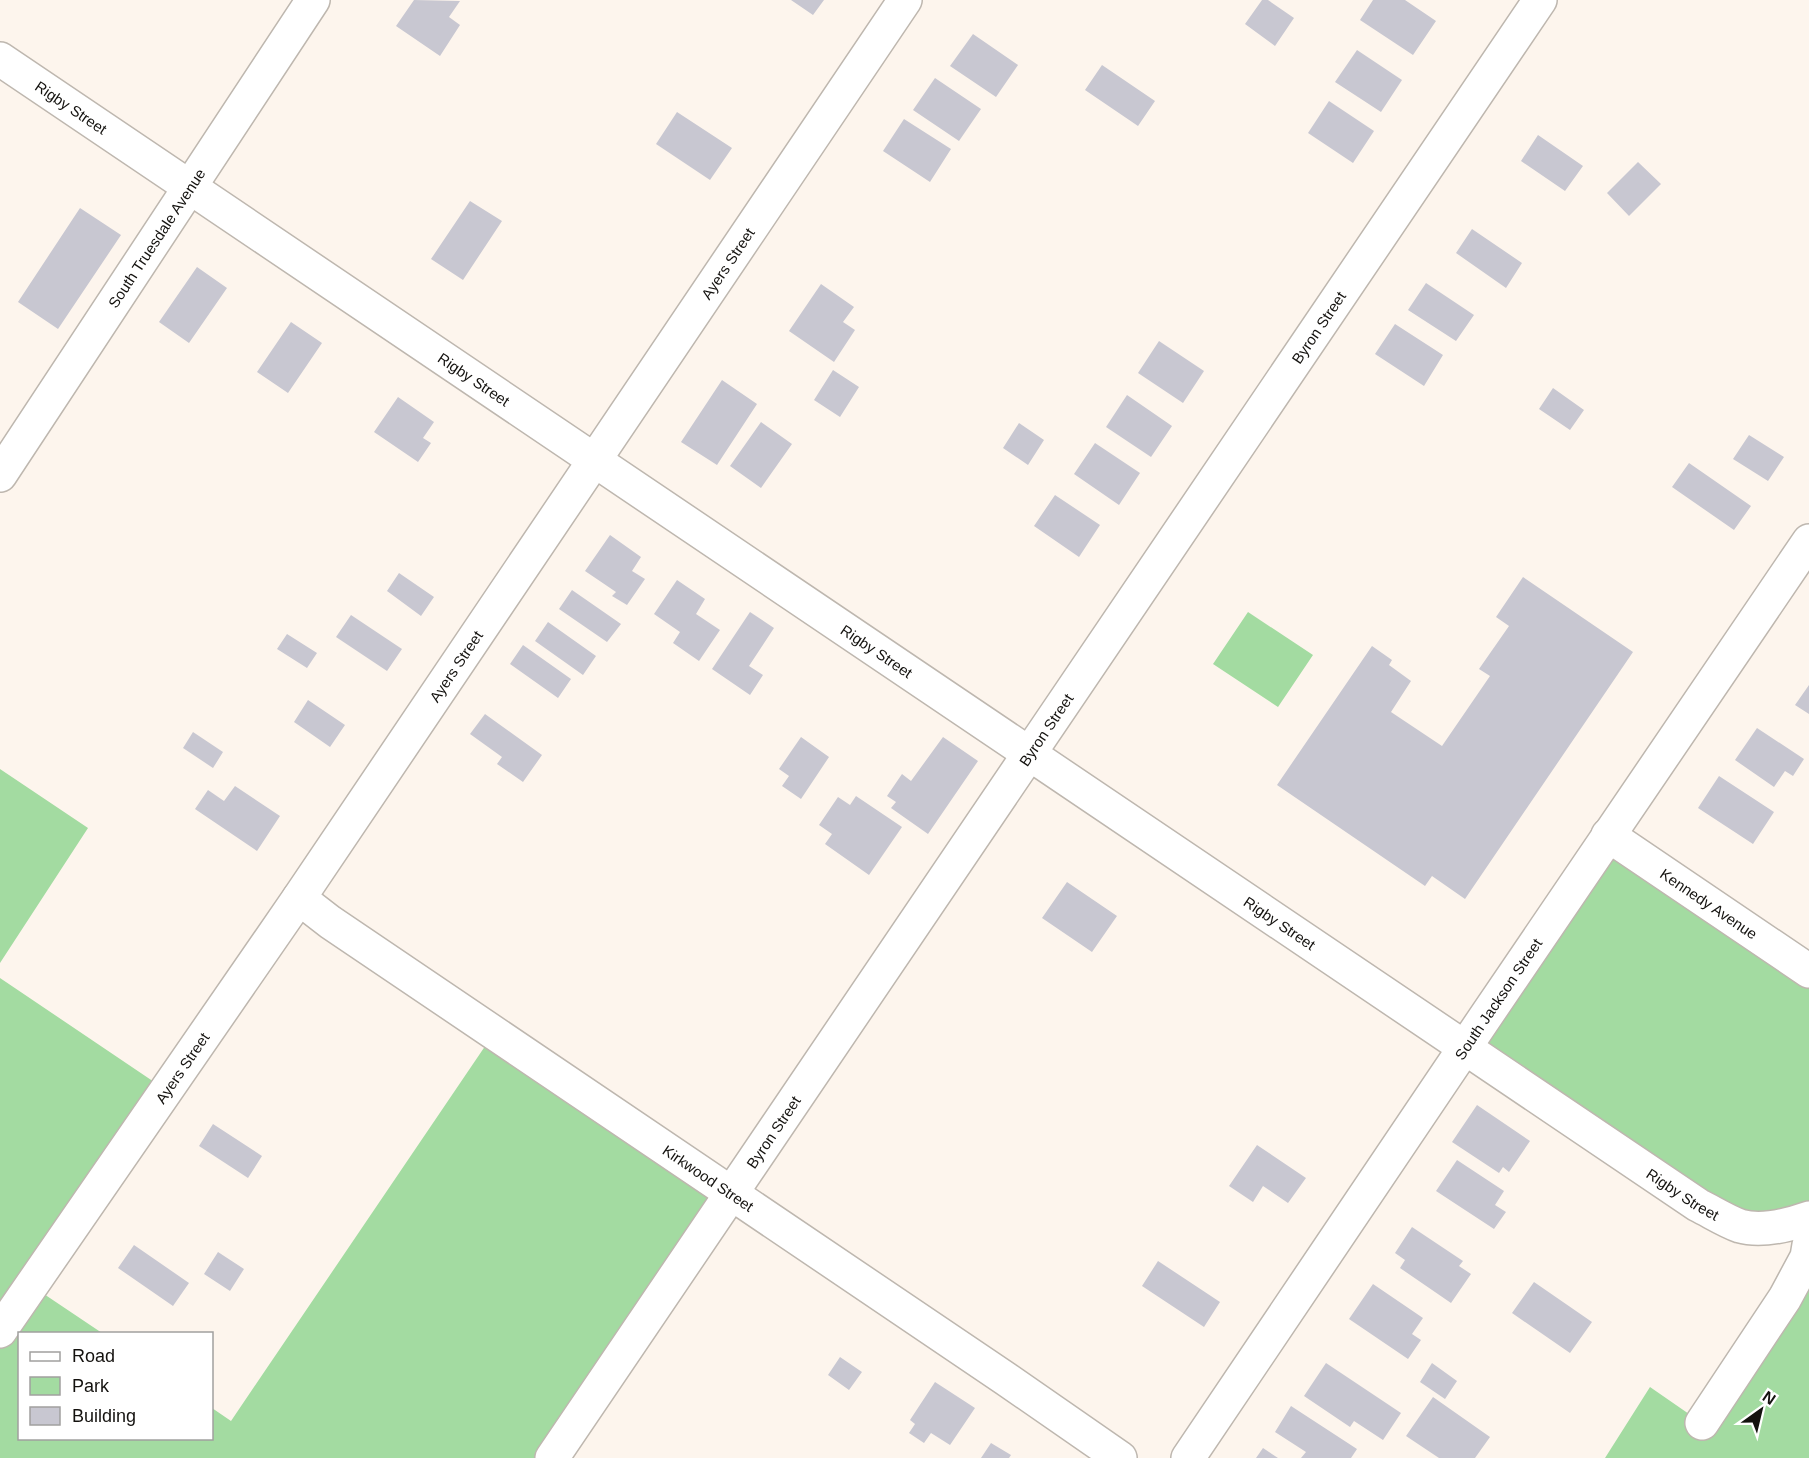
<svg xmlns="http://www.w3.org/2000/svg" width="1809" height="1458" font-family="Helvetica,sans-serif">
<rect width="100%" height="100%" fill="#fdf5ed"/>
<path fill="#a3dba1" d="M 1248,612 L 1313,655 L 1278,707 L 1213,664 Z
M 0,769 L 88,828 L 0,963 Z
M 1608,835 L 1809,971 L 1809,1218 L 1759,1229 L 1464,1048 Z
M 0,978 L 166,1090 L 32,1286 L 102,1333 L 20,1334 L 20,1438 L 212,1438 L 212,1408 L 231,1421 L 494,1033 L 731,1194 L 552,1458 L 0,1458 Z
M 1809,1245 L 1809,1458 L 1605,1458 L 1650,1387 L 1702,1423 Z"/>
<path fill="#c8c7d1" d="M 414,0 L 460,1 L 449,17 L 460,25 L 440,56 L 396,26 Z
M 791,0 L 824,0 L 813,15 Z
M 1262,0 L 1268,0 L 1294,18 L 1275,46 L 1245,24 Z
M 1373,0 L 1405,0 L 1436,21 L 1413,55 L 1360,20 Z
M 973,34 L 1018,65 L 996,97 L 950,66 Z
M 1357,50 L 1402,80 L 1381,112 L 1335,82 Z
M 1102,65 L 1155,101 L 1138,126 L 1085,90 Z
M 935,78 L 981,109 L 959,141 L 913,110 Z
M 1329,101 L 1374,131 L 1353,163 L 1308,133 Z
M 677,112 L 732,148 L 710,180 L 656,144 Z
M 904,119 L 951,149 L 930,182 L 883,151 Z
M 1538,135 L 1583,166 L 1565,191 L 1521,161 Z
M 1638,162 L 1661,184 L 1629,216 L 1607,193 Z
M 470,201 L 502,221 L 463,280 L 431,259 Z
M 80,208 L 121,235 L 58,329 L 18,302 Z
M 1472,229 L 1522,263 L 1506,288 L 1456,253 Z
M 197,267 L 227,288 L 189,343 L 159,322 Z
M 1426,283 L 1474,315 L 1456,341 L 1408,310 Z
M 821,284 L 854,307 L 843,322 L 855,330 L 834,362 L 789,331 Z
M 291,322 L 322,343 L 288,393 L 257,372 Z
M 1395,324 L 1443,355 L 1424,386 L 1375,354 Z
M 1159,341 L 1204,371 L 1183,403 L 1138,373 Z
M 833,370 L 859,387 L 840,417 L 814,400 Z
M 722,380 L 757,404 L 717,465 L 681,442 Z
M 1553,388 L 1584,410 L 1570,430 L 1539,409 Z
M 1127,395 L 1172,426 L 1151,457 L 1106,427 Z
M 398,397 L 434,422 L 423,438 L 431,443 L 418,462 L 374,432 Z
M 761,422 L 792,444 L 761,488 L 730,466 Z
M 1019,423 L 1044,440 L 1028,465 L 1003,448 Z
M 1749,435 L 1784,457 L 1768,481 L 1733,459 Z
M 1095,443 L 1140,473 L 1119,505 L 1074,474 Z
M 1689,463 L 1751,506 L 1734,530 L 1672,487 Z
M 1055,495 L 1100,525 L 1079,557 L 1034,526 Z
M 610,535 L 641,557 L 632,571 L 645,579 L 627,605 L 612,596 L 616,592 L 585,571 Z
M 399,573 L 434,597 L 421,616 L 387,591 Z
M 1523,577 L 1633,652 L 1465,899 L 1432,876 L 1425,886 L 1277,785 L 1372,646 L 1392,660 L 1389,665 L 1411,681 L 1391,712 L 1442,746 L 1490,676 L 1479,669 L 1509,626 L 1496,617 Z
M 677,580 L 705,599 L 696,614 L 720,630 L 699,661 L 673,643 L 680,632 L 654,614 Z
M 572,590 L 621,624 L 607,642 L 559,609 Z
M 750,612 L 774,628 L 749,666 L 763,675 L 750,695 L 712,669 Z
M 351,615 L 402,649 L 387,671 L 336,637 Z
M 548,622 L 596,656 L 583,675 L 535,641 Z
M 287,634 L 317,653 L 307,668 L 277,649 Z
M 523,645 L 571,679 L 558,698 L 510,664 Z
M 1809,685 L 1809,714 L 1795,705 Z
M 308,700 L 345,725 L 330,747 L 294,722 Z
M 485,714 L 542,755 L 523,782 L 497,764 L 502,757 L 470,734 Z
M 1757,728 L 1804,759 L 1793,776 L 1785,771 L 1774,787 L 1735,760 Z
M 193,732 L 223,752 L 213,768 L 183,748 Z
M 801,737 L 829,757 L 801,799 L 782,786 L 789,776 L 779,769 Z
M 943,737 L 978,761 L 928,834 L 891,808 L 896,802 L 887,796 L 902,774 L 911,781 Z
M 1719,776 L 1774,812 L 1753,844 L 1698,808 Z
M 235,786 L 280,816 L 257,851 L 195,809 L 208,790 L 224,801 Z
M 856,796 L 902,827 L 869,875 L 825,844 L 832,834 L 819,825 L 838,797 L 850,805 Z
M 1067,882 L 1117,916 L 1092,952 L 1042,918 Z
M 1477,1105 L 1530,1141 L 1509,1172 L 1503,1167 L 1499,1173 L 1452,1142 Z
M 213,1124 L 262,1156 L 248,1178 L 199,1146 Z
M 1257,1145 L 1306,1178 L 1288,1203 L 1263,1186 L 1253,1202 L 1229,1186 Z
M 1457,1160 L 1504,1191 L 1495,1205 L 1506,1212 L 1494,1229 L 1436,1191 Z
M 1412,1227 L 1463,1261 L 1459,1266 L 1471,1274 L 1451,1303 L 1400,1268 L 1405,1260 L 1395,1253 Z
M 134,1245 L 189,1283 L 173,1306 L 118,1268 Z
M 218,1252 L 244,1269 L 230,1291 L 204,1274 Z
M 1158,1261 L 1220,1302 L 1204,1327 L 1142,1286 Z
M 1534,1282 L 1592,1322 L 1570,1353 L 1512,1313 Z
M 1373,1284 L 1423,1318 L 1412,1334 L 1421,1340 L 1408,1359 L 1349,1319 Z
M 840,1357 L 862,1372 L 849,1390 L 828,1375 Z
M 1326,1363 L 1401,1413 L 1383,1440 L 1354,1421 L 1350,1427 L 1304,1396 Z
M 1432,1363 L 1457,1381 L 1445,1399 L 1420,1382 Z
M 935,1382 L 975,1408 L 950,1445 L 931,1433 L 924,1443 L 909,1433 L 915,1424 L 910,1420 Z
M 1433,1397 L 1490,1437 L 1475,1458 L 1439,1458 L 1406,1436 Z
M 1291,1406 L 1357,1449 L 1351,1458 L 1301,1458 L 1306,1452 L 1275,1432 Z
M 991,1443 L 1011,1455 L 1009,1458 L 981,1458 Z
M 1263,1448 L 1278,1458 L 1256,1458 Z"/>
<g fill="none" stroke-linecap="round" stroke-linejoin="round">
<g stroke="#beb7af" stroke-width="36">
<g id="minor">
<path id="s1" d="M 0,59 L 1698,1205 C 1712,1212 1726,1221 1740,1226 C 1761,1232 1789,1225 1809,1218"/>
<path id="s2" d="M 0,475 L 313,0"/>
<path id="s3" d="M 1608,835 L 1809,971"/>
<path id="s4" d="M 299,898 L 330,922 L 1006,1379 L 1120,1458"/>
<path id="s5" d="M 0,1331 L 299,898 L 905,0"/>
<path d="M 1702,1423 L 1785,1298 L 1807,1257 L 1809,1245"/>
<path id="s6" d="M 552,1458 L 1540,0"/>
<path id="s7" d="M 1188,1458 L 1484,1019 L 1809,541"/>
</g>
</g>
<use href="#minor" stroke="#fff" stroke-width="33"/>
</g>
<g text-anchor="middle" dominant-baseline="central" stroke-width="5" stroke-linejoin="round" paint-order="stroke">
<g font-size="15" fill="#14120f" stroke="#fff">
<text stroke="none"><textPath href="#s1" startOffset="86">Rigby Street</textPath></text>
<text stroke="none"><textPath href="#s2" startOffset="284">South Truesdale Avenue</textPath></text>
<text stroke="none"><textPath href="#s5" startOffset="1292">Ayers Street</textPath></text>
<text stroke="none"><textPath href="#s6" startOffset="1366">Byron Street</textPath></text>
<text stroke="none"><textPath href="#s1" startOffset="572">Rigby Street</textPath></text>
<text stroke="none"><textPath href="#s1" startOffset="1058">Rigby Street</textPath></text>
<text stroke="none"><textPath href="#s5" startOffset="806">Ayers Street</textPath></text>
<text stroke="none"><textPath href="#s6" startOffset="880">Byron Street</textPath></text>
<text stroke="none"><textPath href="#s3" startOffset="122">Kennedy Avenue</textPath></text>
<text stroke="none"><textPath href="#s1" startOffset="1544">Rigby Street</textPath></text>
<text stroke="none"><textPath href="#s7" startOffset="554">South Jackson Street</textPath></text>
<text stroke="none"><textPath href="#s5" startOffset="320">Ayers Street</textPath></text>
<text stroke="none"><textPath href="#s6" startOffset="394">Byron Street</textPath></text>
<text stroke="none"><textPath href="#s4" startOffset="496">Kirkwood Street</textPath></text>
<text stroke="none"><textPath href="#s1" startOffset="2030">Rigby Street</textPath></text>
</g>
</g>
<rect x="18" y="1332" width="195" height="108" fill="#ffffff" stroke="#a1a09f" stroke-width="1.5"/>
<rect x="30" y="1352" width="30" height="9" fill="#ffffff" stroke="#a1a09f" stroke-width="1.5"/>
<text x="72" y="1362" font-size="18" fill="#14120f">Road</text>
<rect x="30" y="1377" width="30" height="18" fill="#a3dba1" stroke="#a1a09f" stroke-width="1.5"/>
<text x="72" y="1392" font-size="18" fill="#14120f">Park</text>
<rect x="30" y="1407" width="30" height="18" fill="#c8c7d1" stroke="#a1a09f" stroke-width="1.5"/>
<text x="72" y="1422" font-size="18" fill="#14120f">Building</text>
<g transform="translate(1761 1410) rotate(34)" stroke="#ffffff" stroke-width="4.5" paint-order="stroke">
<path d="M0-4.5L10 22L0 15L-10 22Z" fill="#14120f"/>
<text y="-9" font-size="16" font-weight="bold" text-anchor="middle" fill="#14120f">N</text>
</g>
</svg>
